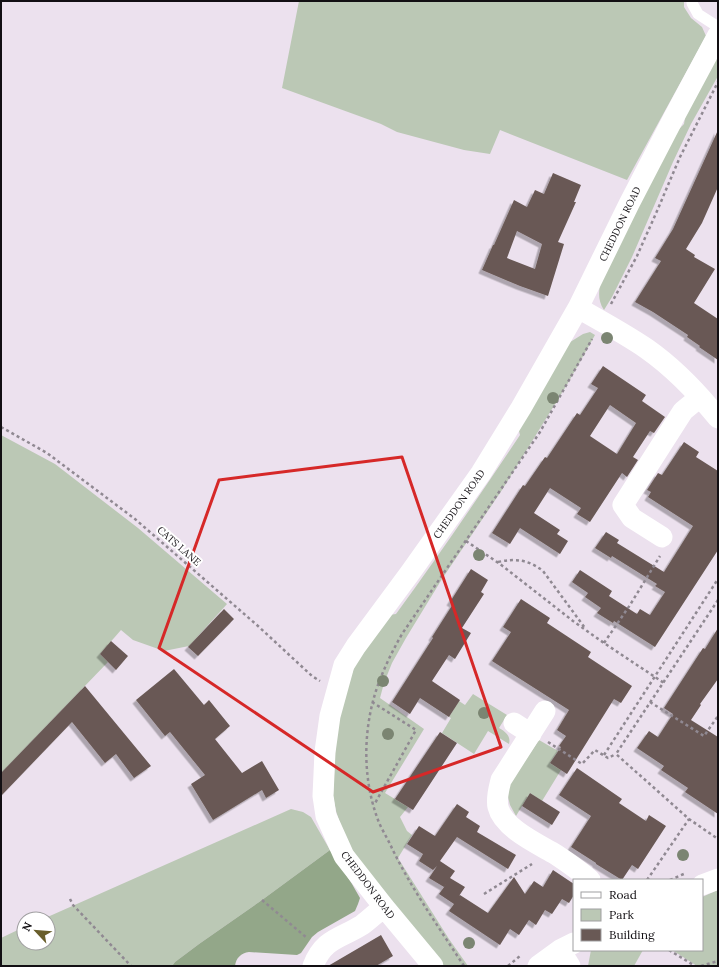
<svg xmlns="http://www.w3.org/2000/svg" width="719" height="967" font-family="Lora,serif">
<defs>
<filter id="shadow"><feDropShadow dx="-3.5" dy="3.5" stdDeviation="0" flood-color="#0004"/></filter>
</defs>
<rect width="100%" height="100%" fill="#ece1ee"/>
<path fill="#bbc8b5" d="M 299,1 L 684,1 L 684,7 L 691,18 L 702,27 L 706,36 L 627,180 L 500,130 L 490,154 L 464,150 L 397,132 L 381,124 L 282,88 Z
M 718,52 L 718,76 L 691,124 L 673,162 L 632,257 L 612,297 L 604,310 C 597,299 599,291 601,278 L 673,135 L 684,124 L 687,105 Z
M 590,332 L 595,335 L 568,383 L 502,490 L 442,579 L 406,638 L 392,663 L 384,683 L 380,698 L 424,729 L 385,793 L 408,807 L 400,817 L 407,831 L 412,835 L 398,858 L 449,939 L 468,966 L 443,966 L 421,941 L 357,861 L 345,839 L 336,811 L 333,796 L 337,716 L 355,665 L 389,615 L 396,614 C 439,555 480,495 520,435 L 518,427 L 567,344 L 583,334 Z
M 1,435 L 55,464 L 138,528 L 227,604 L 189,646 L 164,651 L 133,640 L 121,630 L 100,654 L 108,662 L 1,773 Z
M 473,694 L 507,715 L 499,728 C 506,732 511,736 509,744 L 488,731 L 474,754 L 442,733 L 451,718 L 449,717 L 459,701 L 465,705 Z
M 539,740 L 558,751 L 550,763 L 561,770 L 542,801 L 530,793 L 516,816 L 510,805 L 508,797 L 509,785 Z
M 291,809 L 303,812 L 311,817 L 330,850 L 262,900 L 199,944 L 175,962 L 172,966 L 1,966 L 1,938 L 24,927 L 24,943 L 48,943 L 48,919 L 43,919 Z
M 718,890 L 718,966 L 697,966 L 672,950 L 702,950 L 702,897 Z
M 591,950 L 643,950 L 634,966 L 588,966 Z"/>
<path fill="#93a789" d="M 330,850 L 352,884 L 360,898 L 358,904 L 355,911 L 318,932 L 312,937 L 301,953 L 297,955 L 249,952 C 241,953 236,958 235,966 L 172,966 L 175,962 L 199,944 L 262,900 Z"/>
<path fill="#695955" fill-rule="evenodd" filter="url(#shadow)" d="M 718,130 L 718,187 L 702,223 L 686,249 L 695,255 L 694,257 L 715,269 L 694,303 L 718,319 L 718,360 L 699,347 L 700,346 L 687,337 L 688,335 L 653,312 L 635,302 L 661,261 L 655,258 L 673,229 Z
M 553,173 L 581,185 L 574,202 L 576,202 L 558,242 L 564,244 L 548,296 L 520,286 L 482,270 L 493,245 L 494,245 L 514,200 L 527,207 L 535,190 L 544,194 ZM 517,231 L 542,244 L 535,269 L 507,258 Z
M 603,366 L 646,395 L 642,401 L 665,417 L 654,433 L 650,431 L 633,457 L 638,460 L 627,477 L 622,473 L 590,522 L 577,514 L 581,508 L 550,488 L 534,513 L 560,530 L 557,534 L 568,541 L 560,554 L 520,528 L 510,544 L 492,533 L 523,485 L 525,486 L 545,457 L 547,458 L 577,413 L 580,415 L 598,388 L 591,384 ZM 610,405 L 636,423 L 617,454 L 590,436 Z
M 684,442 L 699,452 L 696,457 L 718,471 L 718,550 L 655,647 L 614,621 L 613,623 L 597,613 L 601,608 L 585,597 L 588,593 L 572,582 L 580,570 L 612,591 L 609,596 L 637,614 L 640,609 L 650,615 L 665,592 L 655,586 L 657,584 L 612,556 L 611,558 L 595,548 L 606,532 L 619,540 L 617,543 L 664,572 L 693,526 L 648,497 L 651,492 L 647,490 L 658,473 L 662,475 Z
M 471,569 L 488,580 L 481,592 L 484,594 L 462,628 L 471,633 L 455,659 L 449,655 L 432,681 L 460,700 L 449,717 L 420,698 L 410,714 L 392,702 L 433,638 L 432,637 L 453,604 L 450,602 Z
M 521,599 L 550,618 L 547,623 L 591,652 L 588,657 L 632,686 L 621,703 L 614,699 L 567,774 L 550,763 L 561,747 L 559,746 L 566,736 L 557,730 L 569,710 L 492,661 L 511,632 L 503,627 Z
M 224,609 L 234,619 L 198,656 L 188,647 Z
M 718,628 L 718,679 L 700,704 L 701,705 L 691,720 L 718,737 L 718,814 L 685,792 L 688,788 L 661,770 L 664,766 L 637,748 L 649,731 L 658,737 L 673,714 L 664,708 L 703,648 L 705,649 Z
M 111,641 L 128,656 L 116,670 L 100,654 Z
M 174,669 L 204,705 L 209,700 L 230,726 L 215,739 L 242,773 L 262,761 L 279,790 L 266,798 L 262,790 L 213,820 L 191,784 L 205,775 L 170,732 L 165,736 L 136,700 Z
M 85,686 L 151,766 L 134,778 L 116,754 L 105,763 L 72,722 L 1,796 L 1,773 Z
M 440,732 L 457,743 L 413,810 L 395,799 Z
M 577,768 L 622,799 L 619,803 L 646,821 L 649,815 L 666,826 L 638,869 L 632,865 L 622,880 L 596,864 L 596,863 L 571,847 L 591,816 L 559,795 Z
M 530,793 L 560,812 L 552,825 L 522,806 Z
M 457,804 L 469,812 L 466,817 L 480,826 L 477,832 L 516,855 L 508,869 L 457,837 L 440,861 L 455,871 L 450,878 L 465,887 L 459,896 L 460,895 L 488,913 L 514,877 L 525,894 L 534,881 L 543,887 L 553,870 L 574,884 L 574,895 L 569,903 L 562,899 L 552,914 L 545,910 L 536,925 L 529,920 L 519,935 L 510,929 L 500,945 L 449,911 L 454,904 L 439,894 L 447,883 L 444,887 L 429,878 L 437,866 L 433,870 L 419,861 L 423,854 L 407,844 L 419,826 L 435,836 Z
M 381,935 L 393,956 L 376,966 L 328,966 Z"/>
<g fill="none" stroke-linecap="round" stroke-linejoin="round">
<path stroke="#908992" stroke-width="2.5" stroke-dasharray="3 3" stroke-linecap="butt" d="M 611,304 L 637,256 L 657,211 L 680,157 L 718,82
M 1,427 L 47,453 L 135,519 L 258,626 L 312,676 L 320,681
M 466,541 L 500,564 L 573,621 L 604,643 L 664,683
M 498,562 C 516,558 529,560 543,571 L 585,628
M 718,600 L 616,754 L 689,819 L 718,839
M 604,643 L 630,605 L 660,556
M 372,702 L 416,730 L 374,805
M 650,702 L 704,736 L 718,716
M 548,742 L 582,764 L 595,750 L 608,758 L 616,754
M 604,755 L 718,579
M 647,880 L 689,819
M 670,880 L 686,873
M 484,894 L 532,864
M 70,899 L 73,905 L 131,966
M 262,900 L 307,938
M 669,950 L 695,966
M 464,966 C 438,926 410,887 390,844 C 386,836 381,828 378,820 C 361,775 363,721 381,677 C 387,662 394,648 402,634 L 540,432 L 592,339
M 508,966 L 520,956
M 701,966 L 718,961"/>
<path stroke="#fff" stroke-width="11" d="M 692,1 L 692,3 L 698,14 L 718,27"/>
<path stroke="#fff" stroke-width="21" d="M 578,308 C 601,321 625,334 647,349 C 674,368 697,392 718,418
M 662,537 L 632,518 L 623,505 L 683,411 L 700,397
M 545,711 L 501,780 C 499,788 496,798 498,807 C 503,828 538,844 555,854 C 567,862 579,870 590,880
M 514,723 L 531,734
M 702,885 L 718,879
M 560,950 L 570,966
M 313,966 C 324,938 340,939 362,925 C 369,920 376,913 384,907
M 433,966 L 384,907 L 344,856 L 326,816 L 323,796 L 325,752 L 330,716 L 344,665 L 356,646 L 410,573 L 481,473 L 521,408 L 578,308 L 629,204 L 673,119 L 718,35
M 538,966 L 560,950 L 574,943"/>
</g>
<g fill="#7b8572">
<circle cx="607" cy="338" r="6"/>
<circle cx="553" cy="398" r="6"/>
<circle cx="479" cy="555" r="6"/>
<circle cx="383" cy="681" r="6"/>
<circle cx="484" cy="713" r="6"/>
<circle cx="388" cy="734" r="6"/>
<circle cx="683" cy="855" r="6"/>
<circle cx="469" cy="943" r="6"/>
</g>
<path fill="none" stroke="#d62828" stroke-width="3" stroke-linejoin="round" d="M 402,457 L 501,747 L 373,792 L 159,648 L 219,480 Z"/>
<g text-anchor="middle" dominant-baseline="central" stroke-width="4" stroke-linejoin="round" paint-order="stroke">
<g font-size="10" fill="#120f13" stroke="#fff">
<text transform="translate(620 224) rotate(-64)">CHEDDON ROAD</text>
<text transform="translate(459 504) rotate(-55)">CHEDDON ROAD</text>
<text transform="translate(179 546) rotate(41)">CATS LANE</text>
<text transform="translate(368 885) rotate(53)">CHEDDON ROAD</text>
</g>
</g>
<rect width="719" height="967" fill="none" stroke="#120f13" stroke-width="4"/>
<rect x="573" y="879" width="130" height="72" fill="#ffffff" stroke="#a09fa1"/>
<rect x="581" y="892" width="20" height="6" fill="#ffffff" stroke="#a09fa1"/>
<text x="609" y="899" font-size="12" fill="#120f13">Road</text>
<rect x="581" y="909" width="20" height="12" fill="#bbc8b5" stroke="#a09fa1"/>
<text x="609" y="919" font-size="12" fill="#120f13">Park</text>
<rect x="581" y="929" width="20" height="12" fill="#695955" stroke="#a09fa1"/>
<text x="609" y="939" font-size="12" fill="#120f13">Building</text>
<g transform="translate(36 931) rotate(296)"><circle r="19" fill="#ffffff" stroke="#a09fa1"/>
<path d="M0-3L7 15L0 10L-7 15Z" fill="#695e2b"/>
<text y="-6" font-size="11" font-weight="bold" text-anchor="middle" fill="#120f13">N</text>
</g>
</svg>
